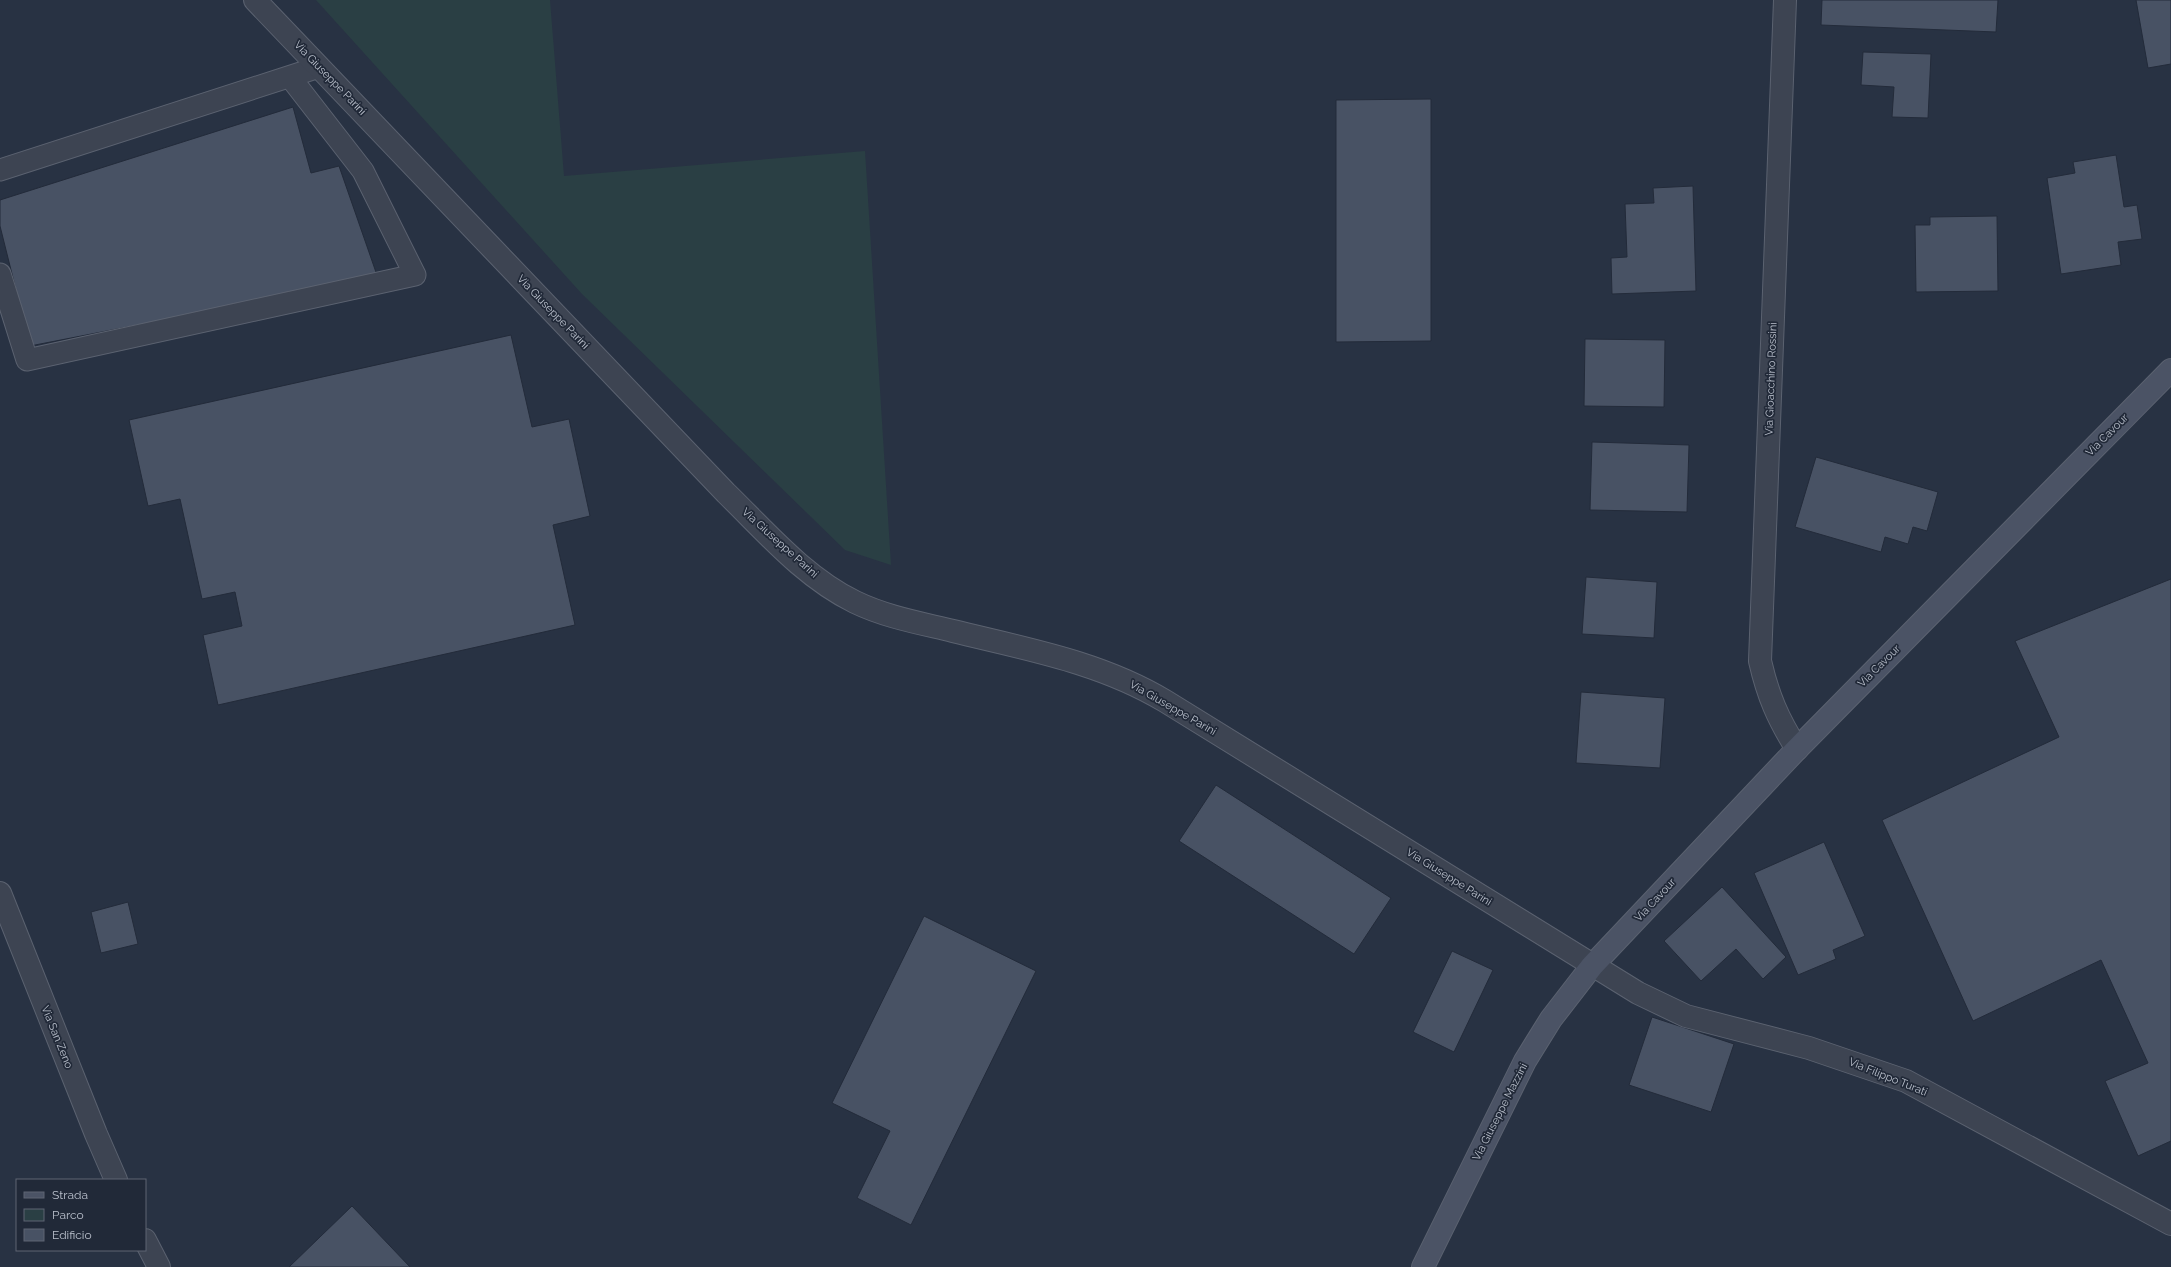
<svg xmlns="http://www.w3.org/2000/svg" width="2171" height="1267" font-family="Raleway,sans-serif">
<rect width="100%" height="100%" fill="#283243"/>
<path fill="#2a3f44" d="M 316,0 L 550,0 L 564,176 L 865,151 L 891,565 L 845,550 L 582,294 Z"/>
<path fill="#485264" stroke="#232b3a" d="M 1822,0 L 1998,0 L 1996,32 L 1821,25 Z
M 2136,0 L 2171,0 L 2171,64 L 2148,68 Z
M 1863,52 L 1931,54 L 1928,118 L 1892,117 L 1894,87 L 1861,85 Z
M 1431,99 L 1431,341 L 1336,342 L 1336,100 Z
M 293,107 L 311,173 L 339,166 L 378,278 L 30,346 L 0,226 L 0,200 Z
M 2116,155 L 2124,207 L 2137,205 L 2142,239 L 2118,242 L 2121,265 L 2061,274 L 2047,178 L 2075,173 L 2073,162 Z
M 1693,186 L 1696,291 L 1612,294 L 1611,258 L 1627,257 L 1625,204 L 1654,203 L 1653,188 Z
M 1997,216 L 1998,291 L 1916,292 L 1915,225 L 1930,225 L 1930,217 Z
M 511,335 L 532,427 L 569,419 L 590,516 L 553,525 L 575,625 L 218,705 L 203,635 L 242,626 L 235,592 L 202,599 L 180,499 L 148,506 L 129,420 Z
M 1585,339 L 1665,340 L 1664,407 L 1584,406 Z
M 1592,442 L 1689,445 L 1687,512 L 1590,510 Z
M 1816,457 L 1938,492 L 1927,531 L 1913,527 L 1908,544 L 1885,537 L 1881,552 L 1795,527 Z
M 1586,577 L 1657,582 L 1654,638 L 1582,634 Z
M 2171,579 L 2171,1141 L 2138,1156 L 2105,1081 L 2148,1063 L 2101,960 L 1973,1021 L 1882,820 L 2059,737 L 2015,641 Z
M 1581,692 L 1665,698 L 1660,768 L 1576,763 Z
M 1216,785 L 1391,898 L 1354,954 L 1179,841 Z
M 1824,842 L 1865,936 L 1833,950 L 1836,959 L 1798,975 L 1754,873 Z
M 1722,887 L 1786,957 L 1763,979 L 1736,949 L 1701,981 L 1664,941 Z
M 128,902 L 138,944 L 101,953 L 91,912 Z
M 924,916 L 1036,971 L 911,1225 L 857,1198 L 890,1131 L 832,1103 Z
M 1452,951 L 1493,970 L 1454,1052 L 1413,1032 Z
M 1652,1017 L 1734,1044 L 1711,1112 L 1629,1085 Z
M 352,1206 L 410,1267 L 289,1267 Z"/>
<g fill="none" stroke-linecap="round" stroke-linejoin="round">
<g stroke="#5b6270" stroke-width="23">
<path id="lane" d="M 0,170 L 319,67
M 0,274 L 27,360 L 415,275 L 363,171 L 290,77"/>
</g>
<g stroke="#5b6270" stroke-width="24">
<path id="street" d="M 255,0 L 726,493 C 766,532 804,577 855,602 C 886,617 920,623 953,631 C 1026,649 1100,662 1165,701 L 1638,993 L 1686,1016 L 1809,1048 L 1906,1081 L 2171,1224
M 1785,0 L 1760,661 C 1768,696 1778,719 1797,749
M 0,893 L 96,1134 L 116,1180
M 145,1240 L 159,1267"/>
</g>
<g stroke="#5b6270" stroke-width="24">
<path id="secondary" d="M 1423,1267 L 1525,1061 L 1551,1019 L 1592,966 L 1797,749 L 2171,370"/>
</g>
<use href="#lane" stroke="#3d4452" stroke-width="21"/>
<use href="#street" stroke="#3d4452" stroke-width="22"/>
<use href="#secondary" stroke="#4b5365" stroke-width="22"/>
</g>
<g text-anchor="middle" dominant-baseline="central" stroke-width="3.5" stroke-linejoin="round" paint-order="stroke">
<g font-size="11" fill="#bac0cc" stroke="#212938">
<text transform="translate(330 78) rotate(46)">Via Giuseppe Parini</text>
<text transform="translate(553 312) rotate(46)">Via Giuseppe Parini</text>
<text transform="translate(1771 379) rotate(-88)">Via Gioacchino Rossini</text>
<text transform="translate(2107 435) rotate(-45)">Via Cavour</text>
<text transform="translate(780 543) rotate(42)">Via Giuseppe Parini</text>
<text transform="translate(1879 666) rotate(-45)">Via Cavour</text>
<text transform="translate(1173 708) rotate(30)">Via Giuseppe Parini</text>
<text transform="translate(1449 877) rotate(32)">Via Giuseppe Parini</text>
<text transform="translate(1655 900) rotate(-47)">Via Cavour</text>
<text transform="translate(57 1037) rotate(68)">Via San Zeno</text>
<text transform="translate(1888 1077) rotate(22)">Via Filippo Turati</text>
<text transform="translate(1500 1112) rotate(-63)">Via Giuseppe Mazzini</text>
</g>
</g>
<rect x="16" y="1179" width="130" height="72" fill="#212938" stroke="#5e6573"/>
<rect x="24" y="1192" width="20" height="6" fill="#4b5365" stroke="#5e6573"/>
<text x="52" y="1199" font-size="12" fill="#bac0cc">Strada</text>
<rect x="24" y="1209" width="20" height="12" fill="#2a3f44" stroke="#5e6573"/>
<text x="52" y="1219" font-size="12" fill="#bac0cc">Parco</text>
<rect x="24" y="1229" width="20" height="12" fill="#485264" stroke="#5e6573"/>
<text x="52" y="1239" font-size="12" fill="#bac0cc">Edificio</text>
</svg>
